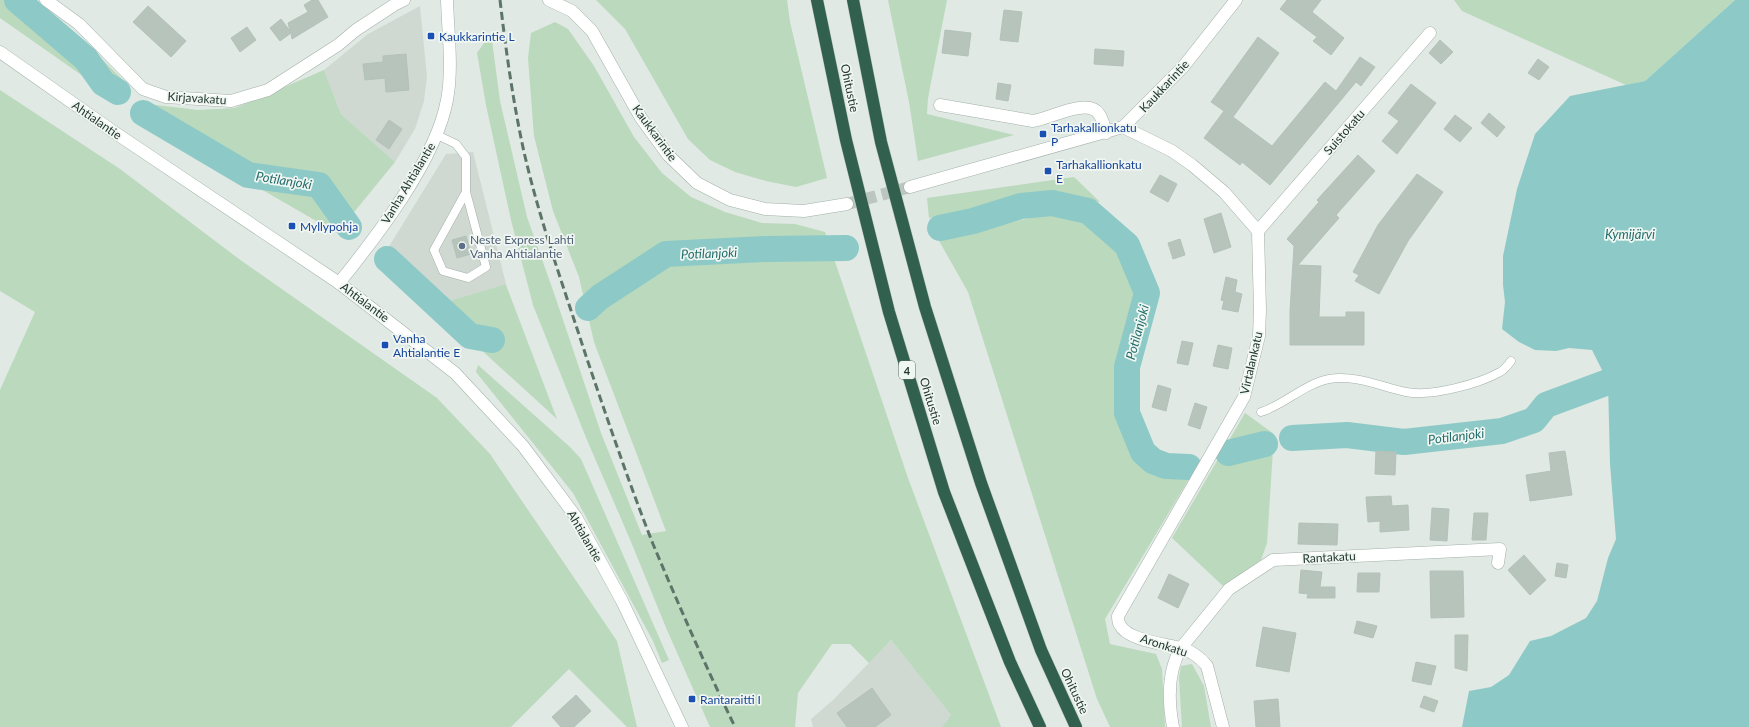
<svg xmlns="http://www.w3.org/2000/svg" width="1749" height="727" font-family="Lato,sans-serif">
<rect width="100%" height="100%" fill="#e0e9e3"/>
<path fill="#cfd9d2" d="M 420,6 L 427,77 L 424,101 L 415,129 L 395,162 L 341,114 L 324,70 L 368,34 Z
M 473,152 L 506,284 L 440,304 L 385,253 L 446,154 Z
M 891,640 L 951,715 L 942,727 L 875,727 L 891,715 L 872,688 L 837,713 L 847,727 L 813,727 L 811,719 L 833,700 Z"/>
<path fill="#bbd9bd" d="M 0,0 L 32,0 L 83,40 L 130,87 L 120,102 L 0,18 Z
M 596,0 L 787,0 L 790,22 L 827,178 L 796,187 L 766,181 L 735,172 L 710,160 L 688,139 L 625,29 Z
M 888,0 L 947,0 L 928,98 L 927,114 L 1014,135 L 918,161 L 909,102 Z
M 1454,0 L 1735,0 L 1645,81 L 1626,85 L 1462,11 Z
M 555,22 L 568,29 L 594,66 L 634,137 L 662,173 L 691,197 L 725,212 L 762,223 L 795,224 L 825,232 L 908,478 L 1001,727 L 942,727 L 951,715 L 891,640 L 869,663 L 850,644 L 832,644 L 798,693 L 795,727 L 710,727 L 667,630 L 629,537 L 587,440 L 533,305 L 511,220 L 486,105 L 477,53 L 491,33 L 500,101 L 527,217 L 555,296 L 601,433 L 642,535 L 666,531 L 594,342 L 579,277 L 553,211 L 534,136 L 528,58 L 531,33 Z
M 324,70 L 341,114 L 395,162 L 337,233 L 142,120 L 148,104 L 198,110 L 235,108 Z
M 0,90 L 120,169 L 239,259 L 437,398 L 490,454 L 617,641 L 637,727 L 627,727 L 569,669 L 511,727 L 0,727 L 0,390 L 35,312 L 0,291 Z
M 1074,177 L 1100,202 L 1040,193 L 970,212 L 929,218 L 927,198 Z
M 1056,212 L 1085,221 L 1117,250 L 1136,297 L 1116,368 L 1121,417 L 1147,472 L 1192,474 L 1105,619 L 1110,644 L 1156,654 L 1162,669 L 1165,727 L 1110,727 L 1097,699 L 968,292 L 938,239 Z
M 506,284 L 506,285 L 557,419 L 478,347 L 446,302 Z
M 478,365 L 570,447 L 581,459 L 669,660 L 662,663 L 653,641 L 573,493 L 476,372 Z
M 1245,413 L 1274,434 L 1267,543 L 1261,560 L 1223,586 L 1172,538 Z
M 1192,664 L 1204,686 L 1211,727 L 1182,727 L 1179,678 L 1181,666 Z"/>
<path fill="#8dcac7" d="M 1735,0 L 1749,0 L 1749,727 L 1462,727 L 1469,691 L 1491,687 L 1509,675 L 1530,641 L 1551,636 L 1586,618 L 1597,601 L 1608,558 L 1616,539 L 1610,464 L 1608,382 L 1592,350 L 1569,348 L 1556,351 L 1535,350 L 1519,342 L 1502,329 L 1505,302 L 1503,285 L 1503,256 L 1517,189 L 1535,134 L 1570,96 L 1645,81 Z"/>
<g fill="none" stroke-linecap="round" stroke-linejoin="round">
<path stroke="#8dcac7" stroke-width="26" d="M 17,0 L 86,59 L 103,83 L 118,92
M 143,113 L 248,175 L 319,185 L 349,227
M 940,228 L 973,221 L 1021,206 L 1052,203 L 1088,211 L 1127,245 L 1147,293 L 1127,367 L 1127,413 L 1143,452 L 1153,461 L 1166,466 L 1189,467
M 387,259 L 470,336 L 492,340
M 588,308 L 600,297 L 666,254 L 766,249 L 846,248
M 1292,438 L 1347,435 L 1404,442 L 1502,431 L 1534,420 L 1546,405 L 1608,382
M 1228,453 L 1265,444"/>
</g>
<path fill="#b6c4bc" stroke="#b3c2b9" d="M 312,0 L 318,0 L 328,17 L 292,39 L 291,33 L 280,41 L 270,28 L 281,19 L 290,31 L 288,23 L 308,12 L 304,5 Z
M 1287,0 L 1321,0 L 1312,12 L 1344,38 L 1331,55 L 1313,41 L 1317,37 L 1280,9 Z
M 148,6 L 186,41 L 171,57 L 133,22 Z
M 1004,10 L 1022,12 L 1018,42 L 1000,40 Z
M 247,27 L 256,40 L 240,52 L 231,38 Z
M 945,30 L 971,33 L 968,56 L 942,53 Z
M 1258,37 L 1279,53 L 1233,117 L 1272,146 L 1325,82 L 1336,91 L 1360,57 L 1375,67 L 1361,86 L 1356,82 L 1270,185 L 1242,162 L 1240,165 L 1204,138 L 1224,111 L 1211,102 Z
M 1440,40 L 1453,52 L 1441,64 L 1429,53 Z
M 1095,49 L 1124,51 L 1123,66 L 1094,64 Z
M 406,54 L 409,90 L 386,92 L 385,78 L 365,80 L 363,64 L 383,62 L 383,56 Z
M 1538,59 L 1549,67 L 1539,80 L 1528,73 Z
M 998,83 L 1011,85 L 1008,101 L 996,99 Z
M 1411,84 L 1436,103 L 1397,154 L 1382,141 L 1399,121 L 1388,113 Z
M 1489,113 L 1505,127 L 1497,137 L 1481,123 Z
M 1455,115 L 1472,128 L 1460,142 L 1444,129 Z
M 389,120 L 402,129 L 389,149 L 376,140 Z
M 1358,155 L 1375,171 L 1336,215 L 1339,218 L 1298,265 L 1321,266 L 1319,317 L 1346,317 L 1346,312 L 1364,312 L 1364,345 L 1290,345 L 1290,311 L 1294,246 L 1287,239 L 1319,202 L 1317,200 Z
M 1417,174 L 1443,192 L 1408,241 L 1379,294 L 1355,281 L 1359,275 L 1353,272 L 1378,225 Z
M 1160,175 L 1177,184 L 1168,202 L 1150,192 Z
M 1221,213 L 1231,247 L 1214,253 L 1204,219 Z
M 466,236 L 471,254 L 457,258 L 452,240 Z
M 1180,239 L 1185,255 L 1173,259 L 1168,243 Z
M 1226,277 L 1237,280 L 1235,292 L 1242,294 L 1238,312 L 1222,309 L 1224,301 L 1221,300 Z
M 1182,341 L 1193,343 L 1188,365 L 1177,363 Z
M 1218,345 L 1232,348 L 1228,369 L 1213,366 Z
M 1158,385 L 1171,389 L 1166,411 L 1152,407 Z
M 1195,403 L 1207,407 L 1200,429 L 1188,425 Z
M 1376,451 L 1396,452 L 1395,475 L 1375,474 Z
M 1565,451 L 1572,495 L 1530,501 L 1526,475 L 1551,471 L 1549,453 Z
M 1391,496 L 1392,506 L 1408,505 L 1409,530 L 1380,532 L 1380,521 L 1368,522 L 1366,497 Z
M 1432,508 L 1449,509 L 1447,541 L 1430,540 Z
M 1474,513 L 1488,513 L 1486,540 L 1472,540 Z
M 1299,523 L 1338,524 L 1337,545 L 1298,544 Z
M 1524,555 L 1546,580 L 1530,595 L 1508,570 Z
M 1557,563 L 1568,565 L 1566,578 L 1555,576 Z
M 1301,570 L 1322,572 L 1320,587 L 1335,587 L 1335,598 L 1307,598 L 1308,594 L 1299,593 Z
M 1430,571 L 1463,571 L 1464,617 L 1431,618 Z
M 1358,573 L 1380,573 L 1379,592 L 1357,592 Z
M 1169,574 L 1189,584 L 1178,608 L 1158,598 Z
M 1357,621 L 1377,626 L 1373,638 L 1354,633 Z
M 1263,627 L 1296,633 L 1289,672 L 1256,666 Z
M 1455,635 L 1468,635 L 1467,671 L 1455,668 Z
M 1416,662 L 1436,666 L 1431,685 L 1412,681 Z
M 872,688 L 891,715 L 875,727 L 847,727 L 837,713 Z
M 576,695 L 591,711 L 574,727 L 561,727 L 552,717 Z
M 1424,696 L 1438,701 L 1434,712 L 1420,707 Z
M 1278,699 L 1280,727 L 1256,727 L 1254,701 Z"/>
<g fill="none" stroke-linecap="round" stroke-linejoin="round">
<path stroke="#bac6bf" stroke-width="12" stroke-dasharray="12 6" stroke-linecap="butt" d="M 847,204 L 910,187"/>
<g stroke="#a4b0a9" stroke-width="9">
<path id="service" d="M 437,135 L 456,144 L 466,157 L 466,192 L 486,267 L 468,278 L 443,271 L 434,250 L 466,192
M 1261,412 C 1284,405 1304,384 1329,379 C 1354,374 1382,387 1406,392 C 1430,397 1479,384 1500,372 C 1504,370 1508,365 1511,361"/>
</g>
<g stroke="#a4b0a9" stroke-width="13">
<path id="minor" d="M 46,0 L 79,24 L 143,89 L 166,97 L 231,101 L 268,90 L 338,45 L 356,30 L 394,5 L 404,0
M 549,0 L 572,11 L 592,31 L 641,118 L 668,155 L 697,183 L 730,200 L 765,209 L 804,211 L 847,204
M 940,105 L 1033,121 C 1049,119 1088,97 1099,114 C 1103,119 1104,127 1106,133
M 1123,127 L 1172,151 L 1192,165 L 1224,192 L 1258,231 L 1260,310 L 1259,336 L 1244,397 L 1118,616 C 1118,619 1118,623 1120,625 C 1127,640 1165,644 1180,648 C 1190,650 1201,658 1207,666 L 1223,727
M 910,187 L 1123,127 L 1183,67 L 1236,0
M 1258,231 L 1430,33
M 1173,727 C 1168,700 1167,672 1181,648 L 1229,589 L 1273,560 L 1500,549 L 1498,563"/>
</g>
<g stroke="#a4b0a9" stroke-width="13">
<path id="tertiary" d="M 339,283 C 377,236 436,160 447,100 C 453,68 448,33 447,0"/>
</g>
<g stroke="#a1b4a9" stroke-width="13">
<path id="secondary" d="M 0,52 L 114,132 L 339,283 L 455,373 L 523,446 L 576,517 L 622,601 L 682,727"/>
</g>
<g stroke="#bdc3c0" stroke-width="13">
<path id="motorway" d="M 817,0 L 846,140 L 889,312 L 944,492 L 1010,662 L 1040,727
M 853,0 L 881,142 L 925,307 L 981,483 L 1041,650 L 1076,727"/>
</g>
<use href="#service" stroke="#fff" stroke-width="8"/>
<use href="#minor" stroke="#fff" stroke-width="12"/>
<use href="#tertiary" stroke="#fff" stroke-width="12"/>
<use href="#secondary" stroke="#fff" stroke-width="12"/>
<use href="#motorway" stroke="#31614e" stroke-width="12"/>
<path stroke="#5d7469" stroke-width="3" stroke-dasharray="8 4" stroke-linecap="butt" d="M 500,0 C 506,51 513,102 524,152 C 540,222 565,291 587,359 C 608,421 629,483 653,544 C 679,606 706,667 735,727"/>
</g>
<g fill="#1a4fb4" stroke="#f0f6f2" stroke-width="1.5">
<rect x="427" y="32" width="8" height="8" rx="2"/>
<rect x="1039" y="130" width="8" height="8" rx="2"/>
<rect x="1044" y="167" width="8" height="8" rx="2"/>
<rect x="288" y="222" width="8" height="8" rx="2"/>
<rect x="381" y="341" width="8" height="8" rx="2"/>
<rect x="688" y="695" width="8" height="8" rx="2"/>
</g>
<circle fill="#5c6f8a" stroke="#f0f6f2" stroke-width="1.5" cx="462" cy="246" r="4"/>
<g text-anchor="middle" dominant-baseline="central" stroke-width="3.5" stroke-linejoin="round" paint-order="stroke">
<rect fill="#f0f6f2" stroke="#607169" stroke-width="1" x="899" y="361" width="16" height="18" rx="3"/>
<g font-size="11" font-weight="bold" fill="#23382e">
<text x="907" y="370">4</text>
</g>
<g font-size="12" fill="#164399" stroke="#f0f6f2" text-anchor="start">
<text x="439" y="36">Kaukkarintie L</text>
<text x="1051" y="127">Tarhakallionkatu<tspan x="1051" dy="14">P</tspan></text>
<text x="1056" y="164">Tarhakallionkatu<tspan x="1056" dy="14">E</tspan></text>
<text x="300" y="226">Myllypohja</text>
<text x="393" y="338">Vanha<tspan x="393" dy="14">Ahtialantie E</tspan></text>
<text x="700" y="699">Rantaraitti I</text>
</g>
<g font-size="12" fill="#23382e" stroke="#f0f6f2">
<text transform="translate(1164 86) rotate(-47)">Kaukkarintie</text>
<text transform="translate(850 88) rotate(78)">Ohitustie</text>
<text transform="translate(197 98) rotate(4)">Kirjavakatu</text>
<text transform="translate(97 120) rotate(35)">Ahtialantie</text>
<text transform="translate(1344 132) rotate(-49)">Suistokatu</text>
<text transform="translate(655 133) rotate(54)">Kaukkarintie</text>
<text transform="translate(408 183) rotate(-59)">Vanha Ahtialantie</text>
<text transform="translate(365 302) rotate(37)">Ahtialantie</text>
<text transform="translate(1251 363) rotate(-77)">Virtalankatu</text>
<text transform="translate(931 401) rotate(73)">Ohitustie</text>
<text transform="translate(585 536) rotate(60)">Ahtialantie</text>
<text transform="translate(1329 557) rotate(-3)">Rantakatu</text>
<text transform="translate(1164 645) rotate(18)">Aronkatu</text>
<text transform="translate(1075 691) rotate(65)">Ohitustie</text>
</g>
<g font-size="12" fill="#4e5e75" stroke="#f0f6f2" text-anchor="start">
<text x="470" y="239">Neste Express Lahti<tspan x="470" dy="14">Vanha Ahtialantie</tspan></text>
</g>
<g font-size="13" font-style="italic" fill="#236e6c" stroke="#f0f6f2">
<text transform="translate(284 180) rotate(9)">Potilanjoki</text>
<text x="1630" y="234">Kymijärvi</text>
<text transform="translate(709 253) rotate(-2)">Potilanjoki</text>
<text transform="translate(1137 332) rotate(-75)">Potilanjoki</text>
<text transform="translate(1456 436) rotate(-7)">Potilanjoki</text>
</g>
</g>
</svg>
